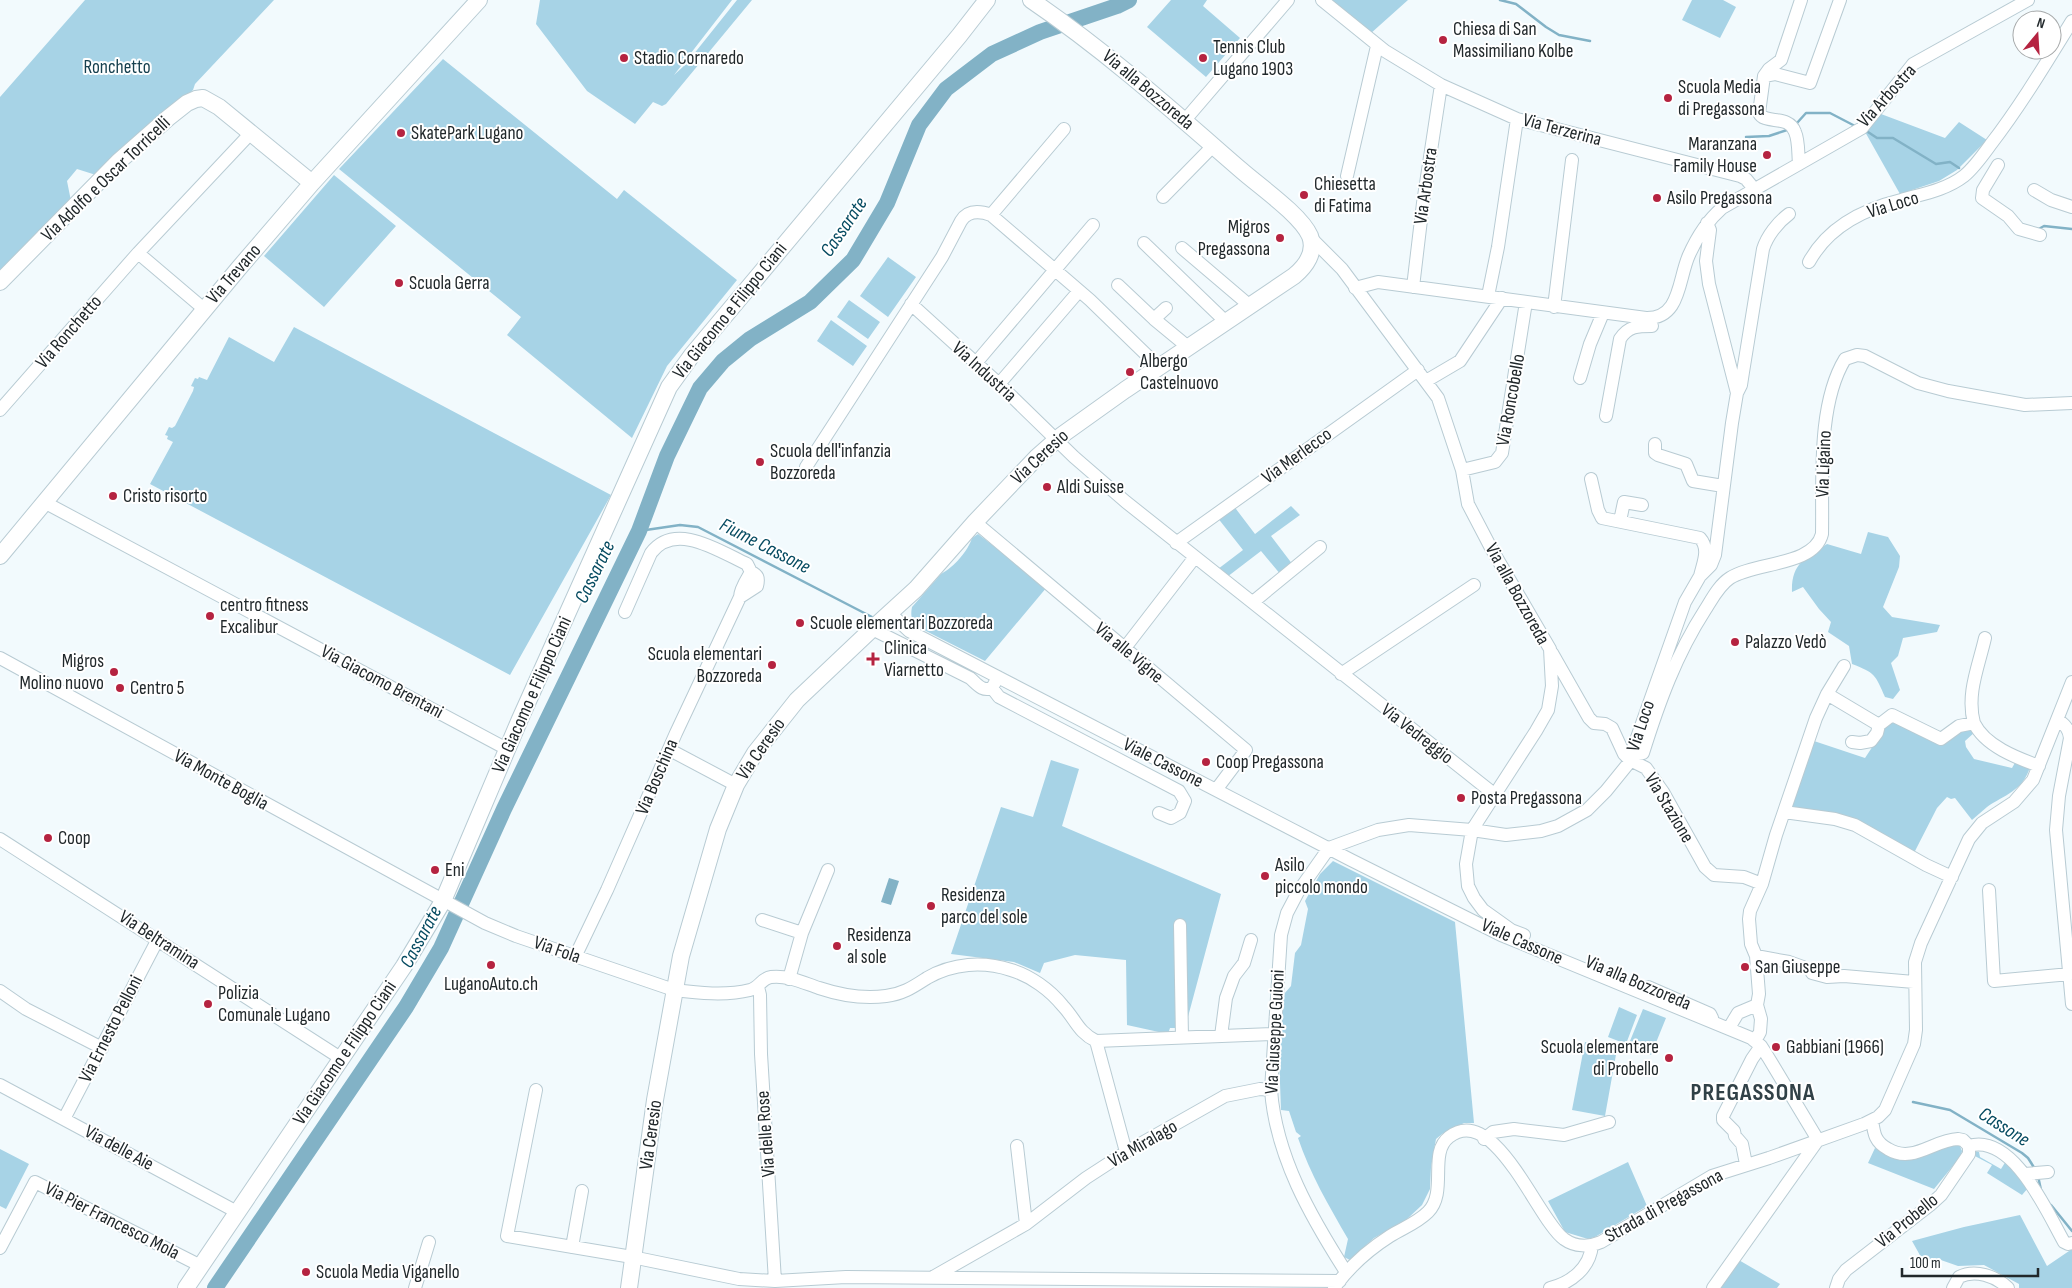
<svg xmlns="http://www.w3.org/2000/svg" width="2072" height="1288" font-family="'Sofia Sans Condensed',sans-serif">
<rect width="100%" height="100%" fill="#f2fafd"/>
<path fill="#a7d3e6" d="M 85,0 L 274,0 L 195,84 L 193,90 L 96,175 L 77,169 L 67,181 L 71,201 L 0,273 L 0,97 Z
M 540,0 L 732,0 L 674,75 L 685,65 L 737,0 L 752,0 L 666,104 L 662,106 L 653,102 L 635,124 L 587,91 L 536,24 Z
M 1171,0 L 1207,0 L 1203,6 L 1240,38 L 1206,77 L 1147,27 Z
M 1326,0 L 1408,0 L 1370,34 Z
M 1692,0 L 1723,0 L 1736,7 L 1720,38 L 1682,20 Z
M 443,59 L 617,199 L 624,190 L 737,280 L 667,366 L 632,438 L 507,335 L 521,317 L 339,169 Z
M 1881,114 L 1945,138 L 1959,122 L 1987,140 L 1957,170 L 1939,181 L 1900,194 L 1864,130 Z
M 334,175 L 396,226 L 324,307 L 264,256 Z
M 888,257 L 916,277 L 888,317 L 860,296 Z
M 849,300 L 880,322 L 868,339 L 837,317 Z
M 831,320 L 867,346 L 853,366 L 817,341 Z
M 294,327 L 611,495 L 510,675 L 150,484 L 173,442 L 167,439 L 168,436 L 165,435 L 169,427 L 172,428 L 175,426 L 193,391 L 194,387 L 191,386 L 195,378 L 198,379 L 199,377 L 207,380 L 229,337 L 274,362 Z
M 1233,505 L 1255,534 L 1291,506 L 1300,515 L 1271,536 L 1293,565 L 1281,575 L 1261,551 L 1227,577 L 1218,569 L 1243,550 L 1217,517 Z
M 1868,532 L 1888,537 L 1900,556 L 1899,567 L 1883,607 L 1892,617 L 1940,625 L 1937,632 L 1903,638 L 1898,656 L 1891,663 L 1900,690 L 1893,699 L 1885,697 C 1875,674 1875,673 1852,664 L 1849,646 L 1828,632 L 1831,622 L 1819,609 L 1803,587 L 1792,592 C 1791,564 1805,558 1827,544 L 1861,554 Z
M 978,534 L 1047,587 L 985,661 L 920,628 C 912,622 910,617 912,607 L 941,574 C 954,567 968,551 972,538 Z
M 1892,717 L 1940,741 L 1971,725 L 1975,732 L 1965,741 L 1966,747 L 1974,759 L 2012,768 L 2016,761 L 2030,767 C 2023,791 2004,795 1987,807 C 1982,811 1977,816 1972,820 L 1955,798 L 1951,799 L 1947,797 L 1937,808 L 1914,853 L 1871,827 L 1796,810 L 1791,806 L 1811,740 L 1865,758 Z
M 1051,760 L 1079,769 L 1062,826 L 1221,894 L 1185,1028 L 1170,1028 L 1168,1034 L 1127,1025 L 1126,960 L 1075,955 L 1044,963 L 1040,973 L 1014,962 L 951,954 L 1001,807 L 1033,817 Z
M 1333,861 L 1455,922 L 1474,1123 L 1464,1123 L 1442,1134 L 1436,1139 L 1431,1167 L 1430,1189 L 1422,1205 L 1405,1221 L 1374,1238 L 1350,1260 L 1344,1257 L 1348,1239 C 1329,1206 1310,1174 1298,1138 L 1301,1136 L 1296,1132 L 1289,1111 L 1281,1110 L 1277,1002 L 1291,986 L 1295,953 L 1301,945 L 1308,909 L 1305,901 L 1320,874 Z
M 1619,1007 L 1637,1015 L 1626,1044 L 1608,1037 Z
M 1643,1009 L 1666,1018 L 1651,1055 L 1628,1046 Z
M 1585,1042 L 1617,1049 L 1605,1116 L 1572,1110 Z
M 1959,1144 L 1962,1151 L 1961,1156 L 1934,1189 L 1868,1163 L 1875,1148 L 1898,1158 L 1945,1145 Z
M 0,1149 L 29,1164 L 6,1209 L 0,1206 Z
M 1974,1151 L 1979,1152 L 1980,1157 L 2001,1169 L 2006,1161 L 2028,1188 L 2022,1195 L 1987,1173 L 1992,1165 L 1973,1155 Z
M 1628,1162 L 1647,1206 L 1595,1237 L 1588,1239 L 1565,1232 L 1548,1201 Z
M 2020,1215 L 2047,1266 L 2072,1249 L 2072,1288 L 2019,1288 L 2019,1284 L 1984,1265 L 1958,1266 L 1938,1259 L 1926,1266 L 1912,1241 L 1964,1227 Z
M 1737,1259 L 1780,1284 L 1777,1288 L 1717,1288 Z"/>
<path fill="#82b2c6" d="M 889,878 L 899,881 L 891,905 L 881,902 Z"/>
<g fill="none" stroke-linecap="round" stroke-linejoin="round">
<path stroke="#82b2c6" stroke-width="2.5" d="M 1500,0 L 1516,4 L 1546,27 L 1559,35 L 1590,41
M 1797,123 L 1806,113 L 1830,113 L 1855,126
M 1868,132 L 1877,138 L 1893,138 L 1936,164 L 1950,162 L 1959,168
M 1746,137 L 1769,136 L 1787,130
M 2037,230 L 2044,226 L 2072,229
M 639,531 L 680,525 L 698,527 L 872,617
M 1913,1102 L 1950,1110 L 2022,1153 L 2028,1158 L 2035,1169
M 2038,1176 L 2041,1190
M 2051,1205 L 2072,1231"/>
<path stroke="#82b2c6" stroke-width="16" d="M 215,1288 L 406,1007 L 441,948 L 504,809 L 639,531 L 667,456 L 700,388 L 723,361 L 750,339 L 810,302 L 853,260 L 887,203 L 919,125 L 946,89 L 992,54 L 1040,32 L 1117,6 L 1129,0"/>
<g stroke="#b8cbd3" stroke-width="14">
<path id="minor" d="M 1322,0 L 1385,51 L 1441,85 L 1517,119 L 1740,176 L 1746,179 L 1755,190
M 1764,76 L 1775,74 L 1810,83 L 1840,0
M 1185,120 L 1288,0
M 1799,164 C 1798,154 1799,141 1795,132 C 1789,114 1765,125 1759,113 L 1764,76 L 1769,69 L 1781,60 L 1801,0
M 1998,165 L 1983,190 L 1982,198 L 2008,216 L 2019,229 L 2040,235
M 1347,176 L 1377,46
M 2034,190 L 2051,200 L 2072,207
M 1163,197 L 1213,146
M 991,215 L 1064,129
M 1707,223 L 1710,230 L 1706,261 L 1709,284 L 1737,393
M 1310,237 L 1342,269 L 1438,398 L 1462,470 L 1468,504 L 1491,548 L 1550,649 L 1552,686 L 1548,710 L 1536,731 L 1472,830 L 1466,864 L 1468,886 L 1474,898 L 1483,910 L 1511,930 L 1524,935
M 1144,243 L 1225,321
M 1182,248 L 1249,305
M 138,253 L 249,135 L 242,127
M 1809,262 C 1828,227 1864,209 1901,200 C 1922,194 1946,190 1964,176 C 1974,168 1983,155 1991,144 C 2021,105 2046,63 2072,21
M 1118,285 L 1154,319 L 1188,347
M 1413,287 L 1423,203 L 1441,85
M 1355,288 L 1378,282 L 1646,318 C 1681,319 1678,279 1689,255 C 1697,237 1707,221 1722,208 L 1862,128 L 1913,64 L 2028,0
M 1488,296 L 1498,247 L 1517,119
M 911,304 L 999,384 L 1074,457 L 1126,502 L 1494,794
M 1554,307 L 1572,160
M 1154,319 L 1166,308
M 975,364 L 1093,225
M 1580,378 L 1590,344 L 1603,313
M 1426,381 L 1460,361 L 1502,298
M 999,384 L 1079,291
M 0,410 L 138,253 L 204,309
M 1606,416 L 1620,339 C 1628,326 1638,326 1652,326
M 1655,444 L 1655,453 L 1658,455 L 1686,464 L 1693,481 L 1723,486
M 806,467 L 942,257 L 961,221 C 968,210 980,211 991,215 L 1090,300 L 1159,367
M 1462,470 L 1495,462 L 1502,453 L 1526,302
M 1591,479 L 1598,510 L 1602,518 L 1700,538 C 1710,549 1703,563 1700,576
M 44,502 L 507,749
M 1620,521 L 1624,502 L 1642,505
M 975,522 L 1246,750 L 1216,790
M 1176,543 L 1418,370
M 1253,602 L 1320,547
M 625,612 L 651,553 C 675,521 719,551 747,564 L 751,572
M 890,613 L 909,631 L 1351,860 L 1501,935 L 1751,1038 L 1761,1046 L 1768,1057 L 1818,1140
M 872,629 L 970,678 C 977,684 982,692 992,688
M 1985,638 C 1979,665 1966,694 1974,723 C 1985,746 2017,758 2039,766
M 1124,649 L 1195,557
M 1552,653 L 1589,718 L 1594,723 L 1605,724 L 1612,728 L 1624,754 L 1630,760 L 1646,768 L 1663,792 L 1705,867 L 1714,875 L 1744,877 L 1762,884
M 0,658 L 485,923 L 516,936 L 674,990 C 698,993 726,996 750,990 C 759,988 762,978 771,977 C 788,975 804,983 819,988 C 840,995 864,999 886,996 C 903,994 913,987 927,978 C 953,963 983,961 1011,970 C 1031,976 1050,990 1063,1006 C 1076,1020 1078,1032 1096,1041 L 1275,1034
M 1341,674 L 1474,585
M 998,677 L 992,688 L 999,697 L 1179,791 L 1185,801 L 1180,813 L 1171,818 L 1159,813
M 1827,694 L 1879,725
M 2058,720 C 2065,725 2069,729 2070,738 L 2059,796 L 2056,830 L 2072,1004
M 1852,742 L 1860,743 L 1871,741 L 1877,733 L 1879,725 L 1892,715 L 1941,739 L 1959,726 L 1974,723
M 670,750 L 736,785
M 1636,754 L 1643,753 C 1659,702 1676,655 1705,610 C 1712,599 1719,585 1730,578 C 1755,562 1814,566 1822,534 C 1823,480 1817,405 1845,359 L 1857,355 L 1865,356 L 1918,383 L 1948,391 L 2025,405 L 2072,403
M 1636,754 L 1634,746 L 1685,602 L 1700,576 L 1711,565 L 1715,555 L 1732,423 L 1737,393 L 1741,385 L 1743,372 L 1763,249 C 1767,236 1778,222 1789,214
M 1784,812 L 1835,819 L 1855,825 L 1926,865 L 1952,877
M 0,839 L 342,1059
M 1989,890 L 1994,981 L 2070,974
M 762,920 L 802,933
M 1180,925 L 1182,1037
M 1756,956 L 1789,962 L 1803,967
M 575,957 L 607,890 L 676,733 L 740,597 C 740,589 747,579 751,572 C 758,575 759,578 757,586 L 740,597
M 1812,973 L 1827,977 L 1844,976 L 1914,982
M 789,979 L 802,933 L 828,870
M 758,987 L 760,995 L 761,1054 L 775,1281
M 1648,987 L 1710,1014 L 1712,1018
M 0,991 L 26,1009 L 102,1048
M 1729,1028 L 1738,1013 L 1757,1005
M 1221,1036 L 1226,998 L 1234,976 L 1244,963 L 1251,940
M 1096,1041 L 1126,1152
M 1755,1041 L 1760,1032 L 1761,1019 L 1757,1005 L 1759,994 L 1756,956 L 1751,944 L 1749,919 L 1750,911 L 1762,884 L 1776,835 L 1816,718 L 1827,694 L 1844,666
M 0,1085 L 237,1212
M 536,1090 L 507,1236 L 632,1257 L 739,1279 L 775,1281 L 846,1277 L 1340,1281
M 64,1119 L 158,939
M 1484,1139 L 1493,1132 L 1514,1129 L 1564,1135 L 1609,1122
M 1017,1146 L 1026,1224
M 1969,1146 C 2013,1133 2047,1212 2064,1242 L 2068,1244 L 2072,1243
M 1746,1164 L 1742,1144 L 1735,1136 L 1734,1131 L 1723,1120 L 1723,1116 L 1752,1059 L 1761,1046
M 2025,1174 L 2048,1172
M 572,1247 L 582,1191
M 0,1248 L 35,1182 L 201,1266
M 1346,1272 C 1311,1217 1276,1157 1271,1090 L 1281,935 L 1287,913 L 1298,892 L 1329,848 L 1378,830 L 1409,825 L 1472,830 L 1506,835 L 1541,831 L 1558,826 L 1587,810 L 1606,791 L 1636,754
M 933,1277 L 1026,1224 L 1086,1178 L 1126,1152 L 1225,1096 L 1260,1089 L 1271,1090
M 415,1288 L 429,1242
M 1334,1288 C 1349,1267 1368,1250 1390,1236 C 1403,1228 1417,1223 1428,1212 C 1448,1192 1428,1153 1449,1137 C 1495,1102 1538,1221 1564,1239 C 1575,1247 1589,1247 1601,1242 L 1712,1176 L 1769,1158 L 1864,1124 L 1878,1117 L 1885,1110 L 1914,1044 L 1916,1030 L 1915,962 L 1921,943 L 1969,839 L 1982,823 L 2014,802 L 2033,780 L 2072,682
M 1550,1288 C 1571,1283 1590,1268 1592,1245
M 1713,1288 L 1818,1140
M 1836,1288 L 1839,1279 L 1846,1270 L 1930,1205 L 1941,1195 L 1969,1154 L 1969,1146 L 1963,1140 L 1958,1139 C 1933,1140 1913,1164 1888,1149 C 1875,1142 1874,1134 1872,1120
M 1953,1288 L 1959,1277 C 1975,1269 1996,1276 2008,1288"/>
</g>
<g stroke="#b8cbd3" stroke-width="18">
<path id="major" d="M 0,282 L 118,162 L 168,118 L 187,103 L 196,99 L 203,98 L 219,107 L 312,183
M 0,556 L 239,268 L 312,183 L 479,0
M 186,1288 L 404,966 L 443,901 L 520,719 L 669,387 L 692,355 L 959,36 L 987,0
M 629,1288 L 655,1100 L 681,956 L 718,829 L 736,785 L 755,753 L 797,700 L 872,629 L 916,589 L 975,522 L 1037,457 L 1062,435 L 1125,390 L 1294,276 C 1306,266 1316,252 1310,236 C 1301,215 1259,186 1241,170 C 1173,111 1106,51 1031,0"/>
</g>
<use href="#minor" stroke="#fff" stroke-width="12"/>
<use href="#major" stroke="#fff" stroke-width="16"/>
</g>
<g fill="#b52340" stroke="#fff" stroke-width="2">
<circle cx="1443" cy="40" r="5"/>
<circle cx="624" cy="58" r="5"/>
<circle cx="1203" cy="58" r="5"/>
<circle cx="1668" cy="98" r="5"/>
<circle cx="401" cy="133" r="5"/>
<circle cx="1767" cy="155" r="5"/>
<circle cx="1304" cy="195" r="5"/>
<circle cx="1657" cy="198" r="5"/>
<circle cx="1280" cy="238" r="5"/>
<circle cx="399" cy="283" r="5"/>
<circle cx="1130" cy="372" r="5"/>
<circle cx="760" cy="462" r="5"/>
<circle cx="1047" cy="487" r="5"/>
<circle cx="113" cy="496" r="5"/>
<circle cx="210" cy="616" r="5"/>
<circle cx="800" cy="623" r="5"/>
<circle cx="1735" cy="642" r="5"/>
<path d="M870.5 651.5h5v5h5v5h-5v5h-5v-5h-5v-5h5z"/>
<circle cx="772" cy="665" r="5"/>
<circle cx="114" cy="672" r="5"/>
<circle cx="120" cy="688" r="5"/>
<circle cx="1206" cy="762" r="5"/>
<circle cx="1461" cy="798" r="5"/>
<circle cx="48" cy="838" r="5"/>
<circle cx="435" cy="870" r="5"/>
<circle cx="1265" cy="876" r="5"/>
<circle cx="931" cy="906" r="5"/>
<circle cx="837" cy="946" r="5"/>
<circle cx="491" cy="965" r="5"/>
<circle cx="1745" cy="967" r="5"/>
<circle cx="208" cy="1004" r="5"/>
<circle cx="1776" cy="1047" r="5"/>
<circle cx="1669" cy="1058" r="5"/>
<circle cx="306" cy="1272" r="5"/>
</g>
<g text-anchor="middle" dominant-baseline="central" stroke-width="4" stroke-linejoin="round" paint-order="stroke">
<g font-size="19" fill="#21282b" stroke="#fff" text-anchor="start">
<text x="1453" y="29">Chiesa di San<tspan x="1453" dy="22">Massimiliano Kolbe</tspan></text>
<text x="1213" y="47">Tennis Club<tspan x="1213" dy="22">Lugano 1903</tspan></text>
<text x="634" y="58">Stadio Cornaredo</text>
<text x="1678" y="87">Scuola Media<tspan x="1678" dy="22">di Pregassona</tspan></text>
<text x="411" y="133">SkatePark Lugano</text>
<text x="1757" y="144" text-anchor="end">Maranzana<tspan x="1757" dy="22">Family House</tspan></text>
<text x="1314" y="184">Chiesetta<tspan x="1314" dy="22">di Fatima</tspan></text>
<text x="1667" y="198">Asilo Pregassona</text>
<text x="1270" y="227" text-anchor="end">Migros<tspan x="1270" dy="22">Pregassona</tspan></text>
<text x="409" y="283">Scuola Gerra</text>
<text x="1140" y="361">Albergo<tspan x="1140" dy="22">Castelnuovo</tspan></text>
<text x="770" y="451">Scuola dell'infanzia<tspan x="770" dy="22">Bozzoreda</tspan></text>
<text x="1057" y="487">Aldi Suisse</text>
<text x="123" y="496">Cristo risorto</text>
<text x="220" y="605">centro fitness<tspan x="220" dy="22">Excalibur</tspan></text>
<text x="810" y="623">Scuole elementari Bozzoreda</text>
<text x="1745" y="642">Palazzo Vedò</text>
<text x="884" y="648">Clinica<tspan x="884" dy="22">Viarnetto</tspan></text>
<text x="762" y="654" text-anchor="end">Scuola elementari<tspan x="762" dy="22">Bozzoreda</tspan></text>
<text x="104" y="661" text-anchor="end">Migros<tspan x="104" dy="22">Molino nuovo</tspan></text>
<text x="130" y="688">Centro 5</text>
<text x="1216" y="762">Coop Pregassona</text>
<text x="1471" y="798">Posta Pregassona</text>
<text x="58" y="838">Coop</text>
<text x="1275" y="865">Asilo<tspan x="1275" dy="22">piccolo mondo</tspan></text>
<text x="445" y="870">Eni</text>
<text x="941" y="895">Residenza<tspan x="941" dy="22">parco del sole</tspan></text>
<text x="847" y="935">Residenza<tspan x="847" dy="22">al sole</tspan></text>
<text x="1755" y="967">San Giuseppe</text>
<text x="491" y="984" text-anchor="middle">LuganoAuto.ch</text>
<text x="218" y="993">Polizia<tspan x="218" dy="22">Comunale Lugano</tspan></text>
<text x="1659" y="1047" text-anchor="end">Scuola elementare<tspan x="1659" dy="22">di Probello</tspan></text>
<text x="1786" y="1047">Gabbiani (1966)</text>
<text x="316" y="1272">Scuola Media Viganello</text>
</g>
<g font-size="19" fill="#16404f" stroke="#fff">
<text x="117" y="67">Ronchetto</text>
</g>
<g font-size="19" fill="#21282b" stroke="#fff">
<text transform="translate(1148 90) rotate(40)">Via alla Bozzoreda</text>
<text transform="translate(1887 96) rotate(-48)">Via Arbostra</text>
<text transform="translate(1562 130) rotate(15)">Via Terzerina</text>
<text transform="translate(106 179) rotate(-44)">Via Adolfo e Oscar Torricelli</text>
<text transform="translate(1426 186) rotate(-82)">Via Arbostra</text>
<text transform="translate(1893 205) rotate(-17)">Via Loco</text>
<text transform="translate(234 274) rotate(-49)">Via Trevano</text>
<text transform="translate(730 311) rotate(-51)">Via Giacomo e Filippo Ciani</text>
<text transform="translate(69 332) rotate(-49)">Via Ronchetto</text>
<text transform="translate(984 372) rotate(42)">Via Industria</text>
<text transform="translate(1511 400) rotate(-80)">Via Roncobello</text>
<text transform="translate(1297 456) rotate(-36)">Via Merlecco</text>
<text transform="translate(1040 457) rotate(-43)">Via Ceresio</text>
<text transform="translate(1824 464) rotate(-88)">Via Ligaino</text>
<text transform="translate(1517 594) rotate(61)">Via alla Bozzoreda</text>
<text transform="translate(1129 653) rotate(40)">Via alle Vigne</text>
<text transform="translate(382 682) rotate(28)">Via Giacomo Brentani</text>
<text transform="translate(532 695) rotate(-66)">Via Giacomo e Filippo Ciani</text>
<text transform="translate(1641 726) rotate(-72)">Via Loco</text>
<text transform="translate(1417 734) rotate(38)">Via Vedreggio</text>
<text transform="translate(761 749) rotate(-55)">Via Ceresio</text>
<text transform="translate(1163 763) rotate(27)">Viale Cassone</text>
<text transform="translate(657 777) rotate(-67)">Via Boschina</text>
<text transform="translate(221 780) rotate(29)">Via Monte Boglia</text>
<text transform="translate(1669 808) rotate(59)">Via Stazione</text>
<text transform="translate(159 940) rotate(33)">Via Beltramina</text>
<text transform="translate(1522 942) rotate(24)">Viale Cassone</text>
<text transform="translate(557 950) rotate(19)">Via Fola</text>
<text transform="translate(1638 983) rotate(23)">Via alla Bozzoreda</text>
<text transform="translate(111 1029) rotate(-63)">Via Ernesto Pelloni</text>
<text transform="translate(1275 1032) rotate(-87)">Via Giuseppe Guioni</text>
<text transform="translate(345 1053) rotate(-56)">Via Giacomo e Filippo Ciani</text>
<text transform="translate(766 1134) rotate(-94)">Via delle Rose</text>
<text transform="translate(651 1135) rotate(-82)">Via Ceresio</text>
<text transform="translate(1143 1144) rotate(-30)">Via Miralago</text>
<text transform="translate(119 1148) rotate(28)">Via delle Aie</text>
<text transform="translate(1664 1206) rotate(-29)">Strada di Pregassona</text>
<text transform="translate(112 1221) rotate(27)">Via Pier Francesco Mola</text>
<text transform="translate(1907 1221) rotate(-39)">Via Probello</text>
</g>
<g font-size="20" font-style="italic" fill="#064b61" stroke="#fff">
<text transform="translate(844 227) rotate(-56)">Cassarate</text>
<text transform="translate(765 546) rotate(27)">Fiume Cassone</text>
<text transform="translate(595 572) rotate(-64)">Cassarate</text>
<text transform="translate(421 937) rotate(-62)">Cassarate</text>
<text transform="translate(2004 1127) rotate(32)">Cassone</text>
</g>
<g font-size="24" font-weight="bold" letter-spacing="1" fill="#314147" stroke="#fff">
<text x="1753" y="1092">PREGASSONA</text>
</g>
</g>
<g transform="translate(2037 35) rotate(18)"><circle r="24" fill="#ffffff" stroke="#a6a9aa"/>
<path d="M0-4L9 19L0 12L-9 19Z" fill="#b52340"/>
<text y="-8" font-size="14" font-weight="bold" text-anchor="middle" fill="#21282b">N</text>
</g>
<path d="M1902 1268v8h136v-8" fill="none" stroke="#21282b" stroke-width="2.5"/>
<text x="1910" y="1268" font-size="15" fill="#21282b" stroke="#ffffff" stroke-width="4" paint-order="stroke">100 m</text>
</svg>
